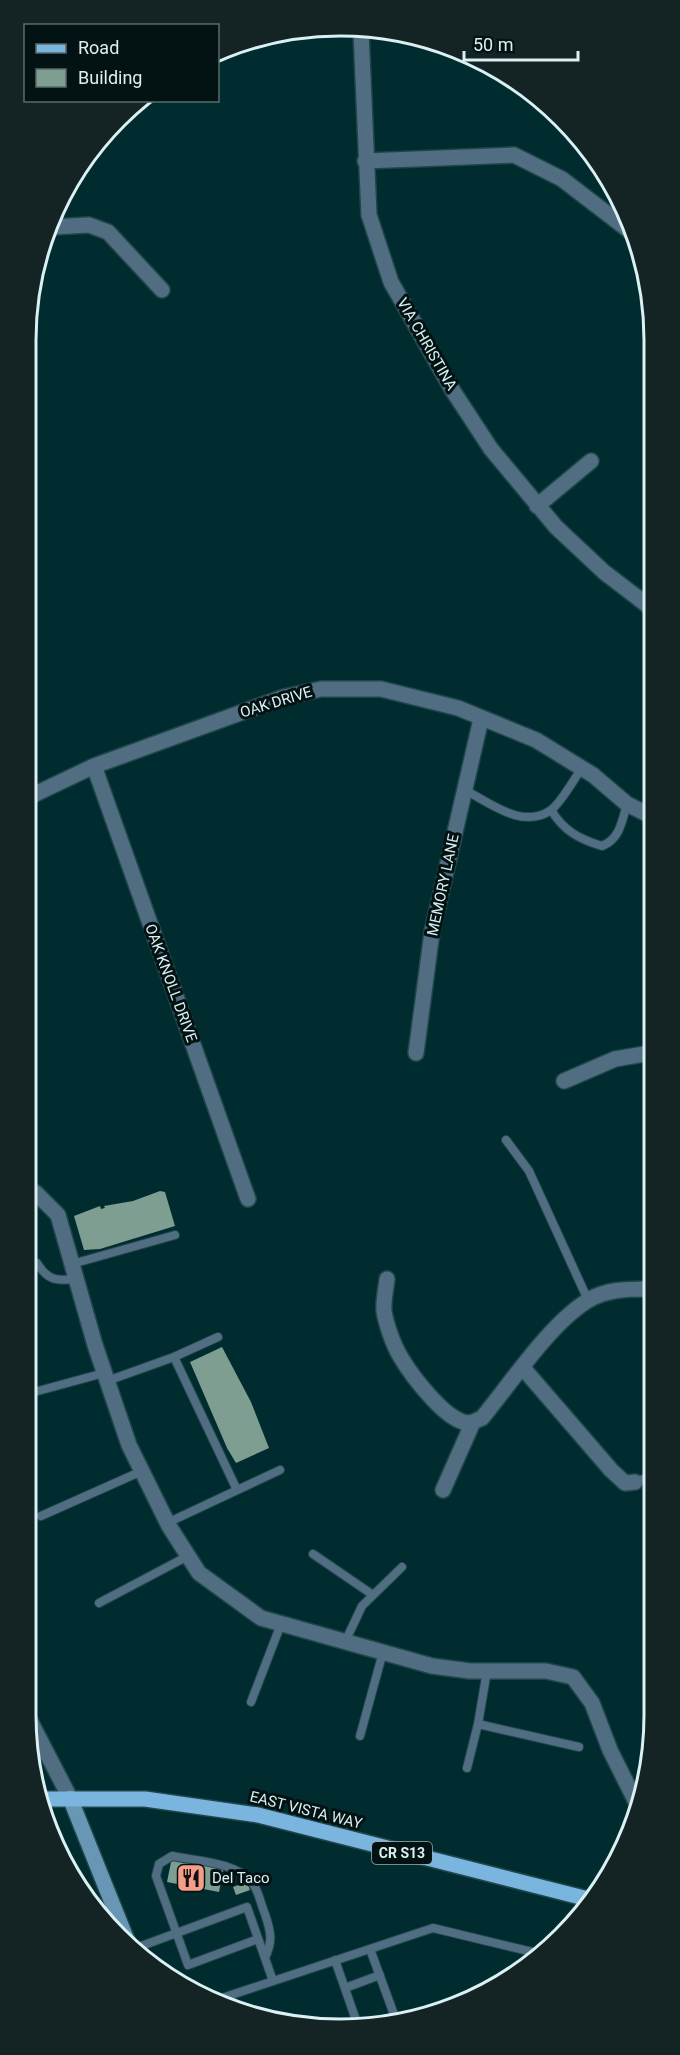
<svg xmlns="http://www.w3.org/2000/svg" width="680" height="2055" font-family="Roboto,sans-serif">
<rect width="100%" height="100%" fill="#002c30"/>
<path fill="#7d9e91" d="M 160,1191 L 165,1192 L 175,1226 L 100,1249 L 84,1250 L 74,1216 L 100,1206 L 101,1209 L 105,1208 L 104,1206 L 133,1201 Z
M 222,1347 L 251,1402 L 269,1448 L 236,1463 L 227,1448 L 190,1362 Z
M 172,1857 L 224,1867 L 219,1892 L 167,1882 Z
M 247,1882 L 250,1890 L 236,1895 L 233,1887 Z"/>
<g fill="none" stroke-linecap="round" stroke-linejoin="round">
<g stroke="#1f474b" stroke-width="10">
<path id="service" d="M 465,790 C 490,803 523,830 551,810 C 561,803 574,779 582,768
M 551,810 C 564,831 579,839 602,846 C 620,839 622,821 627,804
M 506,1140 L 529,1171 L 588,1300
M 27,1261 L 37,1263 C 48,1281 57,1281 76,1279
M 72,1264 L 175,1235
M 174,1357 L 237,1490
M 107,1381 L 174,1357 L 218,1337
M 27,1394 L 104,1373
M 635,1482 L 649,1477
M 41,1516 L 142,1471
M 167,1523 L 280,1470
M 313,1554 L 373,1595
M 99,1603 L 188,1556
M 345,1642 L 362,1606 L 402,1567
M 487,1671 L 478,1724 L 579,1747
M 251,1702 L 281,1624
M 360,1736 L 383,1652
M 467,1768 L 478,1724
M 258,1939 L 188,1965 L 156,1876 L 159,1864 L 172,1856 C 196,1861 239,1862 253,1884 C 259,1892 261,1905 265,1914 C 271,1932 273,1941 265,1958
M 136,1948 L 247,1907 L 273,1981
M 370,1949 L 396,2020
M 335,1960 L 357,2023
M 345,1988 L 380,1975
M 213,2001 L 433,1928 L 541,1954
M 416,2019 L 434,2013"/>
</g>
<g stroke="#1f474b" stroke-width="18">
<path id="minor" d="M 361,32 L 369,215 L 391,282 L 453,391 L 491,449 L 556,527 L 604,572 L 651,608
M 365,161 L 514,155 L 562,179 L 631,232
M 53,227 L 89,225 L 108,232 L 162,290
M 537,506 L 591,461
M 94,766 L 248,1199
M 29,797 L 94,766 L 284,697 L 321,689 L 381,689 L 458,708 L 536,740 L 593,775 L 627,804 L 651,816
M 416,1053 L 432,932 L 481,719
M 564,1081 L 615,1059 L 650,1053
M 28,1190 L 36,1193 L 58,1215 L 95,1345 L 129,1445 L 169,1526 L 199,1573 L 261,1618 L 432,1666 L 470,1671 L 546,1671 L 573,1677 L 592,1703 L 610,1750 L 637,1804
M 387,1279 C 386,1289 383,1301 384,1311 C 386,1324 393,1344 400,1356 C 410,1373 451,1430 473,1422
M 523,1368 L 611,1470 L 625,1483 L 635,1482
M 443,1490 L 473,1422 L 482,1418 C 511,1383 549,1325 587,1301 C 605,1289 628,1289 649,1289"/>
</g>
<g stroke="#1f474b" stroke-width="18">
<path id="tertiary" d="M 26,1713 L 70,1798"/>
</g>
<g stroke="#1f474b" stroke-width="18">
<path id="secondary" d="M 70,1798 L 127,1940"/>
</g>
<g stroke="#1f474b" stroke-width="18">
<path id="primary" d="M 42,1799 L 145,1799 L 258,1815 L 592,1900"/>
</g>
<use href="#service" stroke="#516d81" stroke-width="8"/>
<use href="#minor" stroke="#516d81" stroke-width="15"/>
<use href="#tertiary" stroke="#516d81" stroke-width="15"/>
<use href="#secondary" stroke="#6896b5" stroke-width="15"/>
<use href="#primary" stroke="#79b5de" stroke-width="15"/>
</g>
<defs>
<g id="restaurant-square" transform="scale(1.5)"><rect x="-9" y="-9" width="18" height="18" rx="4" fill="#f49e8a" stroke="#031213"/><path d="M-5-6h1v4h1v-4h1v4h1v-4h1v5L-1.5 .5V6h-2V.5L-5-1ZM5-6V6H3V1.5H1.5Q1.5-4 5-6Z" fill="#111"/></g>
</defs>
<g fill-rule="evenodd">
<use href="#restaurant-square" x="191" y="1878"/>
</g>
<g text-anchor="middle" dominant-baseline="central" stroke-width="6" stroke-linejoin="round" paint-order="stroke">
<rect fill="#031213" stroke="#9aadaf" stroke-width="1.5" x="372" y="1842" width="60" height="22" rx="4.5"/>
<g font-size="14" font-weight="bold" fill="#daf0f2">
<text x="402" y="1853">CR S13</text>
</g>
<g font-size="15" fill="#daf0f2" stroke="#031213">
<text transform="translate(427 344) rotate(60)">VIA CHRISTINA</text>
<text transform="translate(276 702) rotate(-17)">OAK DRIVE</text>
<text transform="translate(443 885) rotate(-78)">MEMORY LANE</text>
<text transform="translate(171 983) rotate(70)">OAK KNOLL DRIVE</text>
<text transform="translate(306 1810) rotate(14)">EAST VISTA WAY</text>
</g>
<g font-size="15" fill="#daf0f2" stroke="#031213" text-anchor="start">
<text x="212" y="1878">Del Taco</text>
</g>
</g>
<path d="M0 0H680V2055H0ZM340 36H340A304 304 0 0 1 644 340V1715A304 304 0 0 1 340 2019H340A304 304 0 0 1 36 1715V340A304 304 0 0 1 340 36Z" fill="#142425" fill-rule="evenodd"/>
<path fill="none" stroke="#daf0f2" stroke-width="3" d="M340 36H340A304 304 0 0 1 644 340V1715A304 304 0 0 1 340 2019H340A304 304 0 0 1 36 1715V340A304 304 0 0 1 340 36Z"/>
<rect x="24" y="24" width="195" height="78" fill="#031213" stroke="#596b6c" stroke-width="1.5"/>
<rect x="36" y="44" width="30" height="9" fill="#79b5de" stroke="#596b6c" stroke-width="1.5"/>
<text x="78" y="54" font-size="18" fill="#daf0f2">Road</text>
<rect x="36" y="69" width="30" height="18" fill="#7d9e91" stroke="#596b6c" stroke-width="1.5"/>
<text x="78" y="84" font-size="18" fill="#daf0f2">Building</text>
<path d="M464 51v9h114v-9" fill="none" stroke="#daf0f2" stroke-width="3"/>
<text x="473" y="51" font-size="18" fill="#daf0f2" stroke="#031213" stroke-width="4.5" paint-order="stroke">50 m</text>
</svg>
